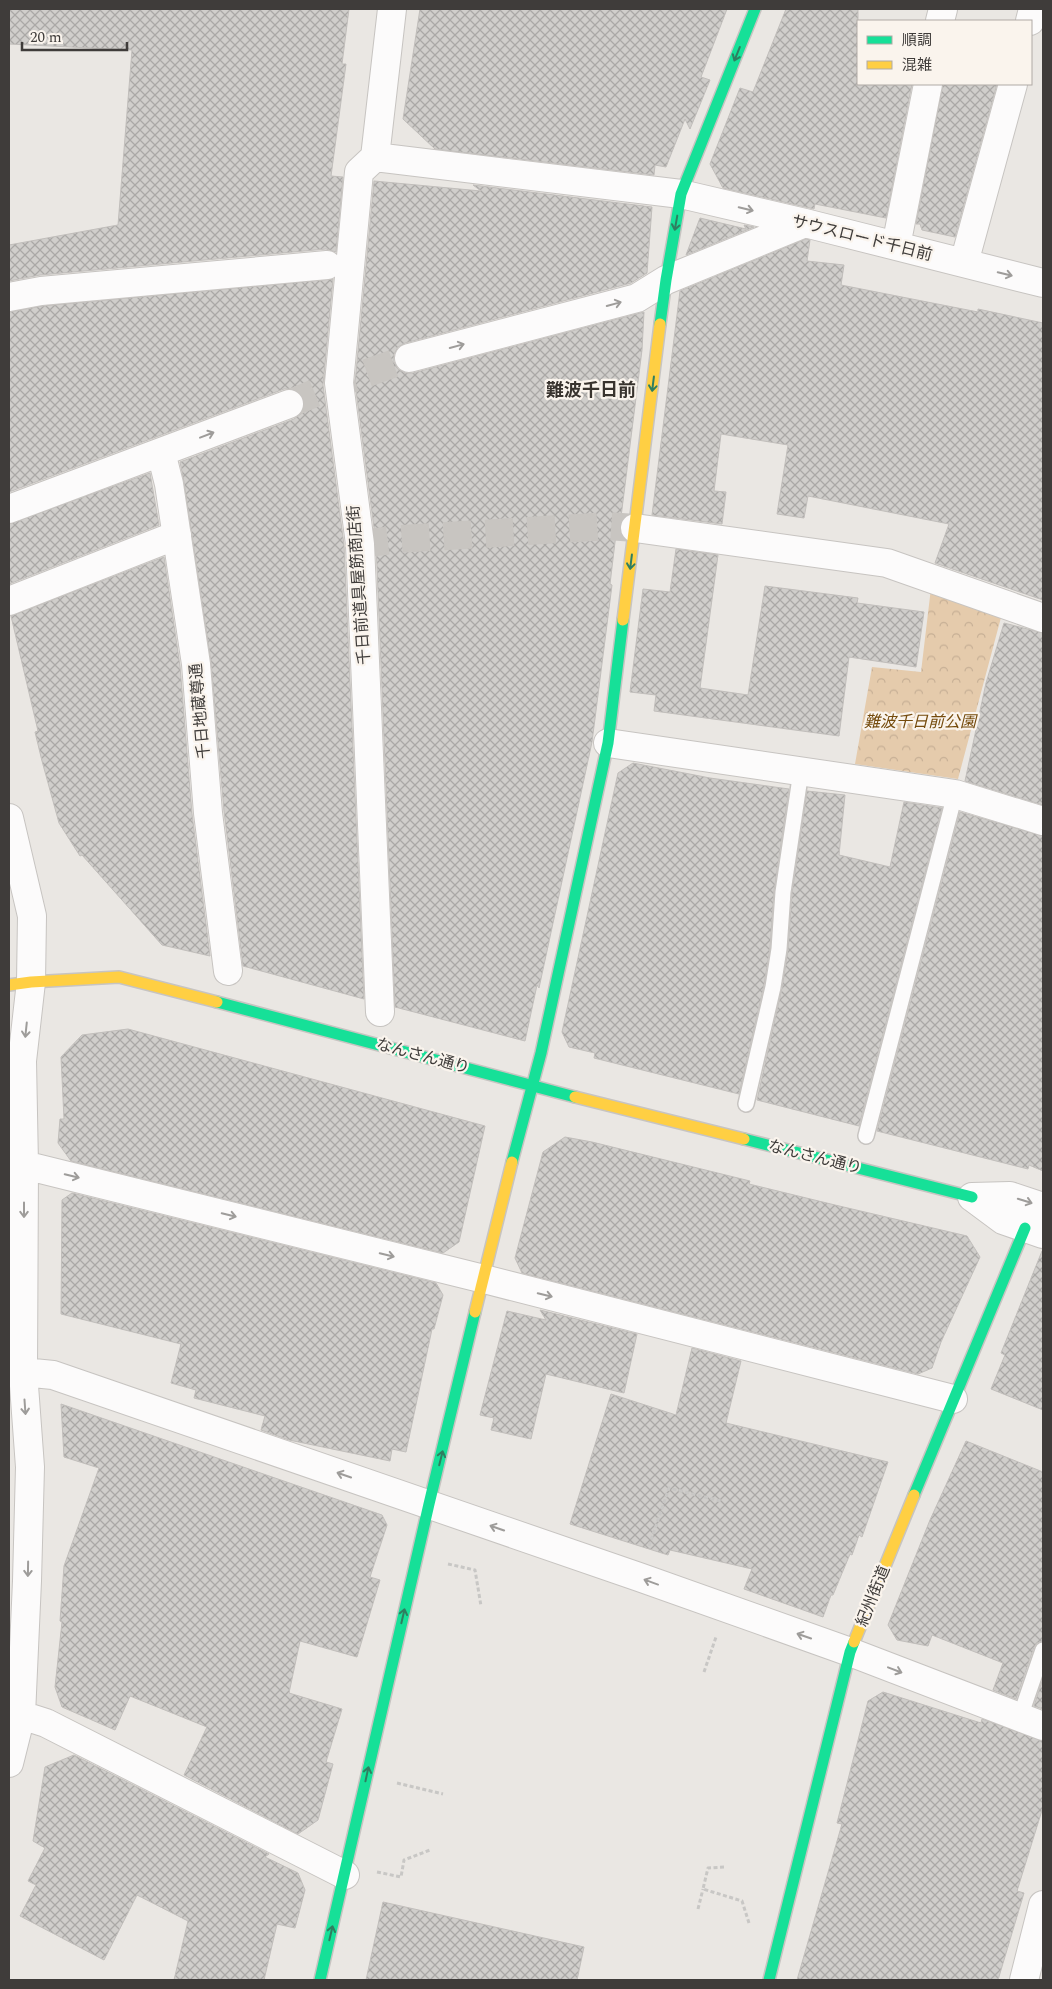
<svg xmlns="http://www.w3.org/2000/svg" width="1052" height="1989" font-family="Spectral,'Noto Sans JP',serif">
<defs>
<pattern id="forest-crowns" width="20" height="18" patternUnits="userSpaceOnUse" patternTransform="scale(1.25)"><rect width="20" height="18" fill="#e5cbac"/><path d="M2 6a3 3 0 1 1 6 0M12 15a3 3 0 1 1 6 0" fill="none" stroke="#c6af95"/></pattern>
<pattern id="building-cross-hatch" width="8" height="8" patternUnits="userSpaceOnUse" patternTransform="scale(1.25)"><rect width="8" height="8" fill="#d0cecb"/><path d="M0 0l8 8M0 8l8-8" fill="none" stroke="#aaa8a6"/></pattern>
</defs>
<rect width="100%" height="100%" fill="#eae7e3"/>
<path fill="url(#forest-crowns)" d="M 931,588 L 1003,610 L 958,779 L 855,764 L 872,667 L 921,672 Z"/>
<path fill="url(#building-cross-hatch)" stroke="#c1bebb" d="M 9,9 L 349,9 L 342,64 L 346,64 L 331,176 L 343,177 L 336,252 L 326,249 L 40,275 L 9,281 L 9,245 L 118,225 L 132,50 L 9,44 Z
M 420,9 L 727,9 L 701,77 L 710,80 L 690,129 L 685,119 L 666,167 L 655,165 L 654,175 L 435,149 L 403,119 Z
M 786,9 L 858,9 L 858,84 L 912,84 L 886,218 L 815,204 L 814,209 L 723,188 L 710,164 L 740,88 L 753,92 Z
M 943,84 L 997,84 L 955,237 L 922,230 L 920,224 L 916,224 Z
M 374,181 L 481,191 L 473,185 L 652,207 L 647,273 L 631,283 L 405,343 L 398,347 L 394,354 L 394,362 L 398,369 L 405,373 L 413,373 L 644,312 L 642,350 L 621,517 L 618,517 L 610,584 L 612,585 L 592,742 L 539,988 L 537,985 L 525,1041 L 395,1007 L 376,543 L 355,383 Z
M 700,218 L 746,229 L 744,225 L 754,227 L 686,255 Z
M 806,239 L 810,240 L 807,261 L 844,265 L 841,285 L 978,312 L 978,309 L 1043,323 L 1043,600 L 935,563 L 949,524 L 808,496 L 804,518 L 777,514 L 788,445 L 721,434 L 714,491 L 726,492 L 722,524 L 652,515 L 680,291 Z
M 333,279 L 323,385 L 344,545 L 364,999 L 243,966 L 224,811 L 211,662 L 184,482 L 180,462 L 294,419 L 301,414 L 304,407 L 303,398 L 299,392 L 292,389 L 284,389 L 9,492 L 9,312 L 43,306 Z
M 150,473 L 159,525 L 9,584 L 9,524 Z
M 676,549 L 718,555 L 700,688 L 748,695 L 765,586 L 858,598 L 857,603 L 924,612 L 916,667 L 849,657 L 839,736 L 654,711 L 656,695 L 630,692 L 643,589 L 670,592 Z
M 164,557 L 180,666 L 192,814 L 210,956 L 162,945 L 82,855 L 80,856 L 59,823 L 42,761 L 35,732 L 38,731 L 11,616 Z
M 1004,623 L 1043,633 L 1043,805 L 965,781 L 986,683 Z
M 633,763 L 710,778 L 789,789 L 774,891 L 770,948 L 764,985 L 739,1094 L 594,1058 L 595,1053 L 569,1047 L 562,1032 L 618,773 Z
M 807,791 L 845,795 L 839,855 L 890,867 L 904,802 L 942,808 L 859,1126 L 757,1100 L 782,988 L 788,950 L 792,893 Z
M 960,812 L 1043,836 L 1043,1171 L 1029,1165 L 1028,1169 L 877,1131 Z
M 128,1029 L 485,1126 L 459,1242 L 443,1253 L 71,1161 L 58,1143 L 60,1119 L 64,1119 L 61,1057 L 82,1035 Z
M 565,1137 L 592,1142 L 750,1181 L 749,1184 L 835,1205 L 967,1236 L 980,1257 L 941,1342 L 932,1368 L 918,1374 L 522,1273 L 515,1258 L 543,1152 Z
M 72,1193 L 436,1283 L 443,1295 L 434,1329 L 432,1329 L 406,1452 L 392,1449 L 390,1461 L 289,1440 L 261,1430 L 265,1416 L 194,1398 L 196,1390 L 171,1383 L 181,1344 L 61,1314 L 62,1200 Z
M 1042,1251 L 1043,1251 L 1043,1410 L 991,1389 L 1005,1355 L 1001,1353 Z
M 540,1310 L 637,1334 L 624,1393 L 546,1374 L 531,1439 L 491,1430 L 494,1418 L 480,1415 L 507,1311 L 546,1320 Z
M 692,1348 L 741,1361 L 726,1423 L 888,1462 L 862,1537 L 859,1535 L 852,1555 L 850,1554 L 833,1595 L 831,1595 L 823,1617 L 744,1589 L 752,1569 L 670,1550 L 668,1555 L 570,1524 L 611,1394 L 676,1415 Z
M 61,1404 L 382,1515 L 387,1525 L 370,1577 L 380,1580 L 357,1657 L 300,1641 L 289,1693 L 342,1709 L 326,1762 L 333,1764 L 318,1820 L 298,1834 L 184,1775 L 207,1727 L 130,1696 L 115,1730 L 62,1707 L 55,1687 L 62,1622 L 60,1621 L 64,1566 L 99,1468 L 64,1457 Z
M 966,1441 L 1043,1472 L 1043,1641 L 1037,1643 L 1034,1647 L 1016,1699 L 993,1690 L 1003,1663 L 932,1635 L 928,1646 L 897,1640 L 888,1625 L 930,1520 Z
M 1043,1678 L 1043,1709 L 1034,1706 Z
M 883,1692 L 981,1723 L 982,1719 L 1043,1741 L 1043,1807 L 1017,1891 L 1024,1893 L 998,1980 L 797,1980 L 842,1824 L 837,1823 L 868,1701 Z
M 74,1755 L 269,1854 L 265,1857 L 298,1873 L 305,1890 L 295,1928 L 277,1924 L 264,1980 L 174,1980 L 188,1921 L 137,1895 L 104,1960 L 20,1916 L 36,1885 L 28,1881 L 45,1848 L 33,1841 L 45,1767 Z
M 383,1902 L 584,1947 L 577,1980 L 366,1980 Z"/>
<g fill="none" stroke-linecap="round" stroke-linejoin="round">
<path stroke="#c8c5c1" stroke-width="28" stroke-dasharray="28 14" stroke-linecap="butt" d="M 289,404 L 339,383 L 409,358
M 360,544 L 400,539 L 608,526 L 635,528"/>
<g stroke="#c7c4c1" stroke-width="18">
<path id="lane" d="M 746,1104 L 773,987 L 779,949 L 783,892 L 801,771
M 866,1136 L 955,794
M 1020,1717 L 1043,1650"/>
</g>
<g stroke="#c7c4c1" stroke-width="30">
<path id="street" d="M 940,21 L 943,9
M 1030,21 L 1033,9
M 375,157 L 681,194 L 805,223 L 1043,283
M 896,246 L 928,84
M 964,263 L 1013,84
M 9,297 L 41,291 L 327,265
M 409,358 L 637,298 L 666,280 L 805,223
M 161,452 L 169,484 L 196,664 L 208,813 L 228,971
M 9,509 L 289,404
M 635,528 L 887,563 L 1043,618
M 9,601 L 177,535
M 608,743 L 955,794 L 1043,821
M 9,818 L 32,916 L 31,982 L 22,1061 L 24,1165 L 23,1372 L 30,1467 L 27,1581 L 21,1715 L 9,1763
M 380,1012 L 360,544 L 339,383 L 359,172 L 375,157 L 392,9
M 24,1165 L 484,1279 L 953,1399
M 972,1197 L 1003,1220 L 1043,1234
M 972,1197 L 1010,1196 L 1043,1207
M 23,1372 L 53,1375 L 639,1577 L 850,1652 L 1043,1726
M 21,1715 L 46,1723 L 345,1875
M 1024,1980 L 1043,1905"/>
</g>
<g stroke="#c7c4c1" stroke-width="14">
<path id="fast" d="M 660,324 L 666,280 L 681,194 L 755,9
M 217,1002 L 575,1097
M 744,1139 L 972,1197
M 512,1162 L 541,1053 L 608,743 L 623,620
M 914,1495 L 1025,1228
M 320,1980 L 429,1504 L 475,1312
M 769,1980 L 850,1652 L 854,1642"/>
</g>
<g stroke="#c7c4c1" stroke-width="14">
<path id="slow" d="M 623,620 L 660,324
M 9,985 L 31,982 L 119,977 L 217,1002
M 575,1097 L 744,1139
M 475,1312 L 512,1162
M 854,1642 L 914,1495"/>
</g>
<path stroke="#c8c7c5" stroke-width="3" stroke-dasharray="4 2.5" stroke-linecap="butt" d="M 649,1546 L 669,1488 L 721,1501
M 448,1564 L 475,1570 L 481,1606
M 704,1672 L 716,1637
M 397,1783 L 443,1794
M 724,1867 L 708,1868 L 703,1889 L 742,1901 L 749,1923
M 377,1872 L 401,1877 L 404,1860 L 430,1850
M 698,1909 L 703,1889"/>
<use href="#lane" stroke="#fcfbfb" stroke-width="15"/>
<use href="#street" stroke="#fcfbfb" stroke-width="28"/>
<use href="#fast" stroke="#16e098" stroke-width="11"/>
<use href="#slow" stroke="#ffcf43" stroke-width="11"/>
</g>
<defs><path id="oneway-shaft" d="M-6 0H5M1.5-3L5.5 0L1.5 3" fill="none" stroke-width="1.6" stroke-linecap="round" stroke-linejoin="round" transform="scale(1.25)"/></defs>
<g stroke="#2f7e60">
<use href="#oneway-shaft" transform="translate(737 54) rotate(112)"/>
<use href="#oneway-shaft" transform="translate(676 223) rotate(100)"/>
<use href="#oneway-shaft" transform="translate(653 384) rotate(97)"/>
<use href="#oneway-shaft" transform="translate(631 562) rotate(97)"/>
<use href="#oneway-shaft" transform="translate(441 1458) rotate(-76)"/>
<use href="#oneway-shaft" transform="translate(403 1616) rotate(-77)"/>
<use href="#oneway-shaft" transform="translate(367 1774) rotate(-78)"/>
<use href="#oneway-shaft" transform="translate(331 1933) rotate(-77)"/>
</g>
<g stroke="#9e9c9a">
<use href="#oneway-shaft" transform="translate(746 209) rotate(13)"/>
<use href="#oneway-shaft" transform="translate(1005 274) rotate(14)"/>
<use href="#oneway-shaft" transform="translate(614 304) rotate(-15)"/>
<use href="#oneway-shaft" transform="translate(457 346) rotate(-15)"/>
<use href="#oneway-shaft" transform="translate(207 435) rotate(-21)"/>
<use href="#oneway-shaft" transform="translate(26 1030) rotate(96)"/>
<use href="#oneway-shaft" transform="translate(72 1176) rotate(14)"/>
<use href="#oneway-shaft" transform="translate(1025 1201) rotate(17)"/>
<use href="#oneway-shaft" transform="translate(24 1210) rotate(90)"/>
<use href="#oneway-shaft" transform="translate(229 1215) rotate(14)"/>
<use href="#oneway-shaft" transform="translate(387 1255) rotate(14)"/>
<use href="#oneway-shaft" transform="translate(545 1295) rotate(14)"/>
<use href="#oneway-shaft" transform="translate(25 1407) rotate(86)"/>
<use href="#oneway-shaft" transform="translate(344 1475) rotate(-161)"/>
<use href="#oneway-shaft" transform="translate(497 1528) rotate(-161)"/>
<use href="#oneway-shaft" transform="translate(28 1569) rotate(91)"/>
<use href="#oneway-shaft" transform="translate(651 1582) rotate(-160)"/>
<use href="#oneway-shaft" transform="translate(804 1636) rotate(-161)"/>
<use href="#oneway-shaft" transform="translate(895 1670) rotate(21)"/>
</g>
<g text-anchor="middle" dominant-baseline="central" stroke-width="4.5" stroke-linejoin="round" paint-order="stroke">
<g font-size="16" fill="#3f3c3a" stroke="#faf4ed">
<text transform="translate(862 238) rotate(14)">サウスロード千日前</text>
<text transform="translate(359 585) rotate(-94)">千日前道具屋筋商店街</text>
<text transform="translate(200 711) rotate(-95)">千日地蔵尊通</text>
<text transform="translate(423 1056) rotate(15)">なんさん通り</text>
<text transform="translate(815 1157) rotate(14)">なんさん通り</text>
<text transform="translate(873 1596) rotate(-68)">紀州街道</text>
</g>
<g font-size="16" font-style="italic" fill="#754b0d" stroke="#faf4ed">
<text x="920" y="722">難波千日前公園</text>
</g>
<g font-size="18" font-weight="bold" fill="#38332e" stroke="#faf4ed">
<text x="591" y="390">難波千日前</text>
</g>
</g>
<rect width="1052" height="1989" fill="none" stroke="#3f3c3a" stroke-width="20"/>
<rect x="857" y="20" width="175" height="65" fill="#faf4ed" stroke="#afaaa5"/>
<rect x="867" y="36" width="25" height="8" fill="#16e098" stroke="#afaaa5"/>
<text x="902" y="45" font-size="15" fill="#3f3c3a">順調</text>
<rect x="867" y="61" width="25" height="8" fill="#ffcf43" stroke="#afaaa5"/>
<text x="902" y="70" font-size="15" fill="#3f3c3a">混雑</text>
<path d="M22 42v8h105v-8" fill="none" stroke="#3f3c3a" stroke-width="2.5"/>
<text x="30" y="42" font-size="15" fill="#3f3c3a" stroke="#faf4ed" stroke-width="4" paint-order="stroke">20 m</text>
</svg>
